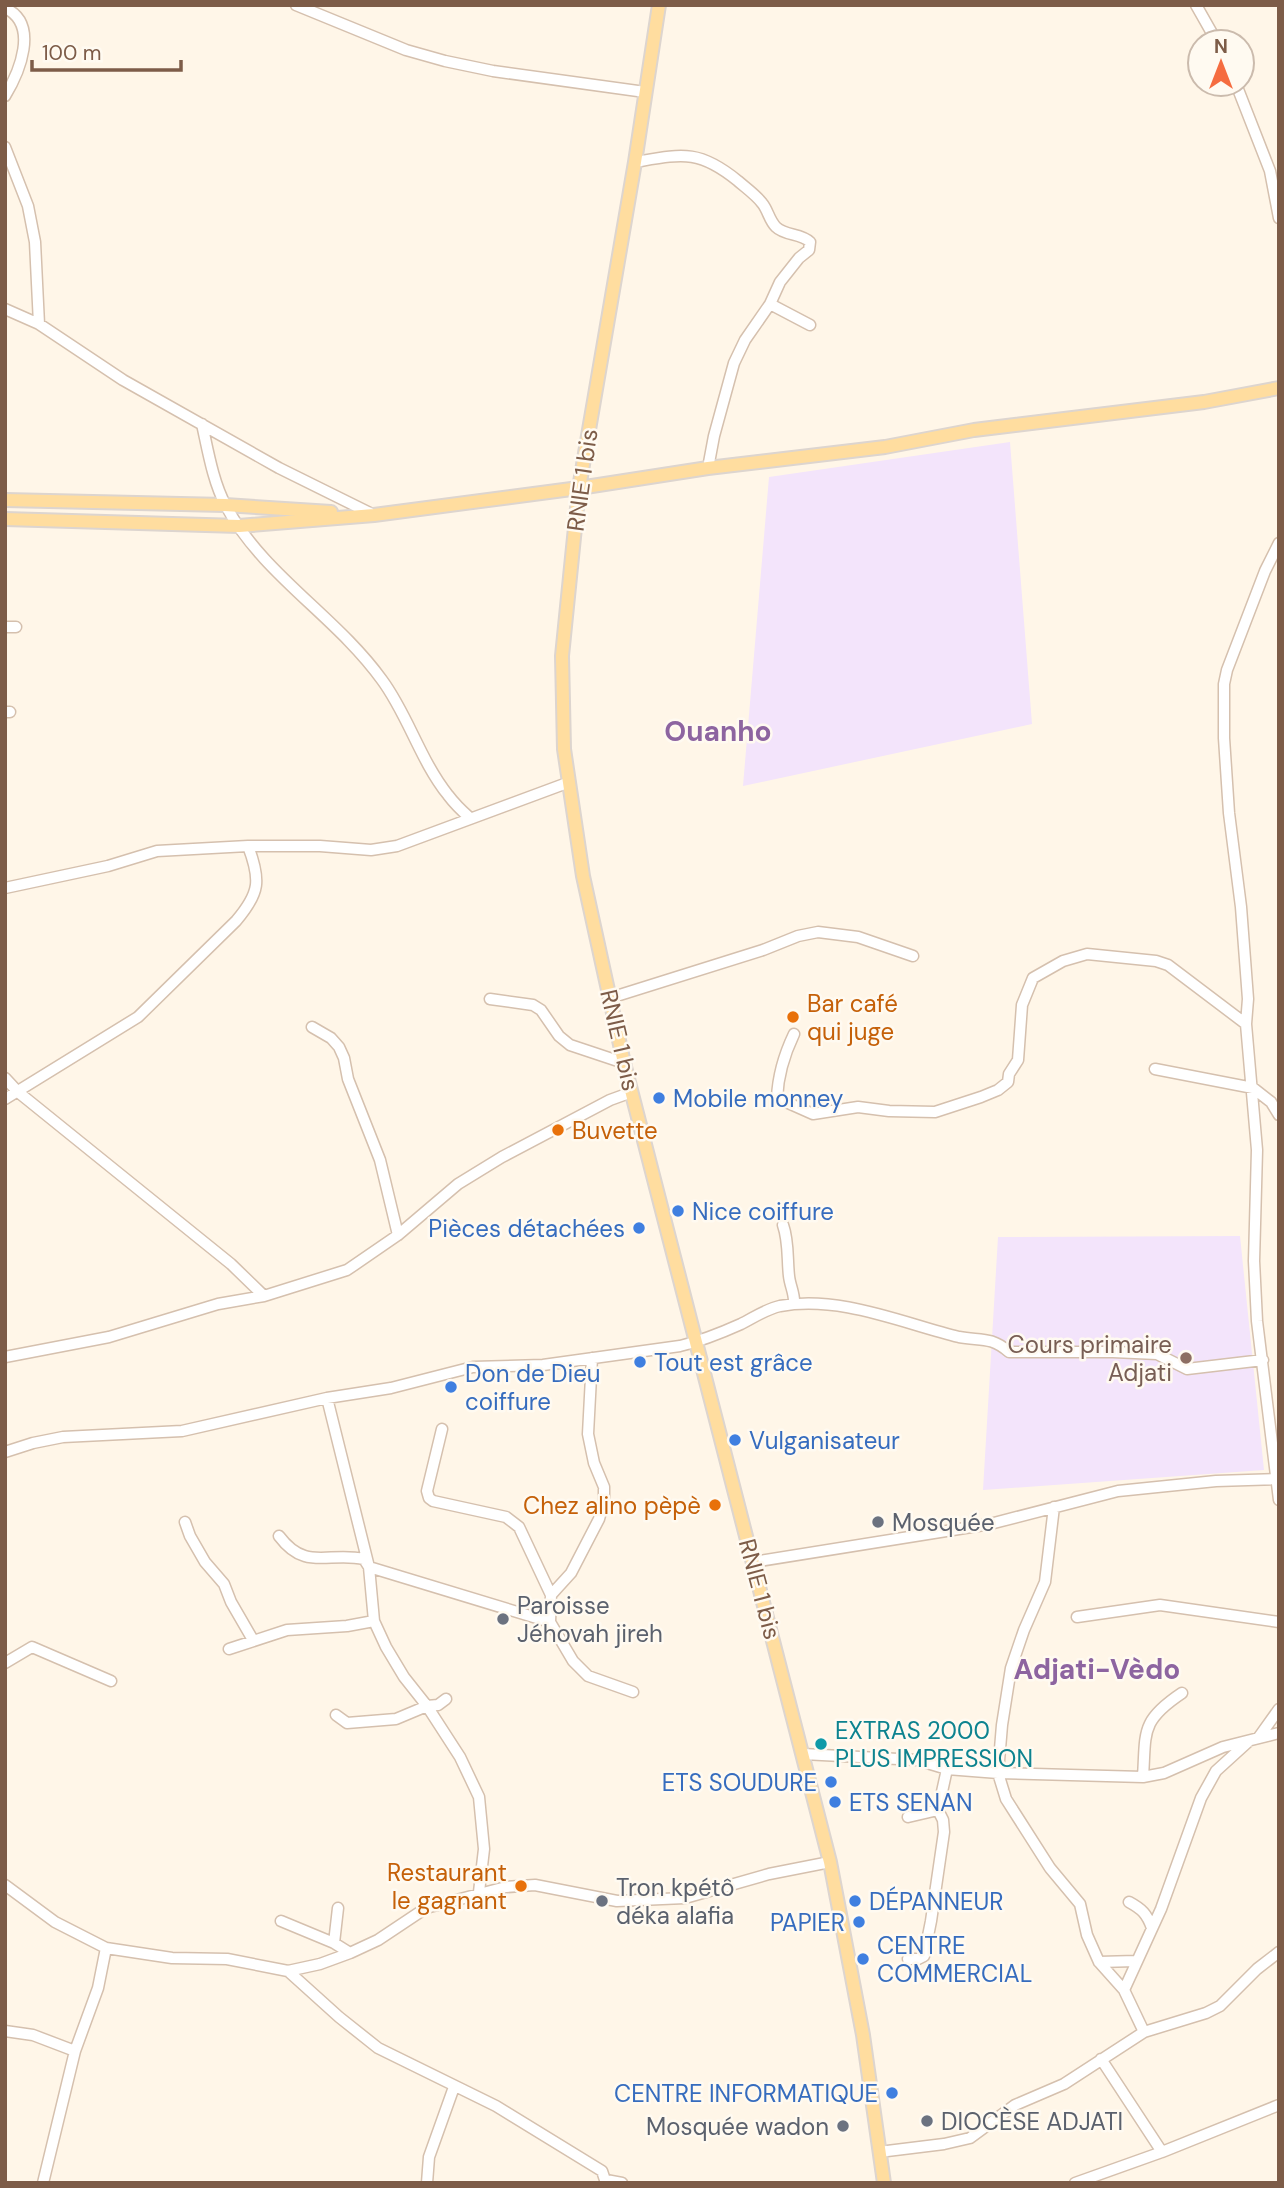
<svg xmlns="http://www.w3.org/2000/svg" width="1284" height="2188" font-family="'DM Sans',sans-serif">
<rect width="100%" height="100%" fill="#fff6e8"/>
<path fill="#f3e4fb" d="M 1010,442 L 1032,724 L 743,786 L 769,477 Z
M 1240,1236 L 1264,1470 L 983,1490 L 998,1237 Z"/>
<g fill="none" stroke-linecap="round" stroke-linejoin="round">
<g stroke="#d5c0ae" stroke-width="13">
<path id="minor" d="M 296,5 L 406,50 L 445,61 L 493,71 L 645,92
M 1196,5 L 1217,42
M 5,8 C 40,24 19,73 5,96
M 1236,84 L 1270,171 L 1279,218
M 5,147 L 28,206 L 35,242 L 39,324
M 635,162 C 682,154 699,149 738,181 C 746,188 756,195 762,203 C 768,210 769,220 776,227 C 785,236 801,233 810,242 L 809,250 L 799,258 L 780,282 L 770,304 L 745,340 L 734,363 L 714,436 L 708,468
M 770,304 L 810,325
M 5,309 L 39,324 L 123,380 L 279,468 L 374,515
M 202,424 C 208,451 213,482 226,506 C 263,575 336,616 382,680 C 408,715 420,760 448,795 C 454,803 462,811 470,818
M 1279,543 L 1265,571 L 1227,670 L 1224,684 L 1224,738 L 1229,813 L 1241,907 L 1248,999 L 1246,1024 L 1257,1150 L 1254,1261 L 1257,1321 L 1279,1500
M 5,627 L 16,627
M 5,712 L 10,712
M 5,888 L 108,866 L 157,851 L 248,846 L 320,846 L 371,850 L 397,846 L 567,783
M 610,998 L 763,950 L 798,936 L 818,932 L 858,937 L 913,956
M 490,999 L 533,1005 L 541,1010 L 559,1036 L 570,1045 L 624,1063
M 312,1027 L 331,1038 L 339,1047 L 344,1058 L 348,1079 L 380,1160 L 398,1235
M 794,1034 C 784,1055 778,1074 777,1098 L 813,1114 L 858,1107 L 889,1111 L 935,1112 L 981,1097 L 998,1090 L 1008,1082 L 1009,1074 L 1018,1060 L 1022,1005 L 1033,978 L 1063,961 L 1087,954 L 1156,961 L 1168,965 L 1246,1024
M 1155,1069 L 1253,1088 L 1271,1102 L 1279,1115
M 5,1078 L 18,1092 L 231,1264 L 264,1296
M 5,1099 L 138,1017 L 236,921 C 260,893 261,880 248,846
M 783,1225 C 789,1242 787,1259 789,1276 C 790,1286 795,1294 794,1304
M 5,1357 L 109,1337 L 218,1304 L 264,1296 L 347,1270 L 398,1235 L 458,1184 L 502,1157 L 610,1100 L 632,1092
M 592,1358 L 588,1434 L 594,1463 L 604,1487 L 604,1501 L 599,1519 L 571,1573 L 551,1595 L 550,1622 L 573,1661 L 588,1676 L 633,1692
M 327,1398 L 369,1567 L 374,1621 L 386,1647 L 404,1677 L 427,1706 L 460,1757 L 479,1797 L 484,1849 L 479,1892
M 442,1429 L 427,1491 L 429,1498 L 433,1501 L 506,1517 L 519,1527 L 551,1595
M 5,1452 L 33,1443 L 63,1437 L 182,1431 L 327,1398 L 391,1388 L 473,1367 L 543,1365 L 680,1346 C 701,1341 721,1333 741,1324 C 753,1318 766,1309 780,1306 C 840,1295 902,1323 959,1337 C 980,1341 991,1336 1009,1352 L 1113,1352 L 1157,1354 L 1187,1369 L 1263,1360
M 1054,1507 L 1045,1582 L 1024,1630 L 1011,1668 L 1002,1725 L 998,1773 L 1006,1799 L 1050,1868 L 1080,1904 L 1087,1935 L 1099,1962 L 1124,1990 L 1144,2032
M 185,1522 L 190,1536 L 205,1562 L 224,1584 L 231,1602 L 253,1640
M 279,1536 C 306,1572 328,1551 364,1559 L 369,1567 L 550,1622
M 753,1562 L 990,1524 L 1118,1491 L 1216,1481 L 1277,1479
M 1077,1617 L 1160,1605 L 1279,1622
M 229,1649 L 287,1630 L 347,1626 L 374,1621
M 5,1663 L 32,1647 L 111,1681
M 336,1715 L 347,1723 L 396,1719 L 427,1706 L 438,1705 L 446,1699
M 1259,1737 L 1279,1709
M 803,1754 L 917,1760 L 947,1769 L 998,1773 L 1143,1777 L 1164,1773 L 1223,1747 L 1279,1733
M 1143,1777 C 1146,1732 1140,1721 1182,1693
M 908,1817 L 938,1810
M 5,1885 L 55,1922 L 106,1948 L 172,1958 L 227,1959 L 288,1971 L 320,1964 L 350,1953 L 378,1940 L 426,1908 L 506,1887 L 535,1885 L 617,1901 L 685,1898 L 769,1874 L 830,1862
M 1129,1902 C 1142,1909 1147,1914 1152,1928
M 281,1921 L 334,1943 L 350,1953
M 334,1943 L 338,1908
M 908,1959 L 918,1959 L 924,1956 L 931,1921 L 944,1832 L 943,1820 L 938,1810 L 947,1769
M 1099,1962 L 1136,1961
M 288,1971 L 339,2017 L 378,2048 L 496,2106 L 602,2171 L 606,2183
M 1124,1990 L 1161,1909 L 1201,1798 L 1216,1771 L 1249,1741
M 5,2031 L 33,2035 L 75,2051
M 1101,2059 L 1162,2152
M 879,2152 L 944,2144 L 970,2138 L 1015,2105 L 1064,2084 L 1144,2032 L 1206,2013 L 1220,2006 L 1257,1969 L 1279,1952
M 606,2180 L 622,2183
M 43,2183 L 75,2051 L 98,1988 L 106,1948
M 427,2183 L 429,2157 L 454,2087
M 1075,2183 L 1162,2152 L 1279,2105"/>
</g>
<g stroke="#ddd5cf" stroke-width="16">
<path id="major" d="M 659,5 L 635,162 L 579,488 L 562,656 L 564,749 L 583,876 L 624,1063 L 830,1862 L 863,2035 L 884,2183
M 5,500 L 225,505 L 331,512
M 5,519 L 239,526 L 374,515 L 579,488 L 708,468 L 885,447 L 974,430 L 1204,402 L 1279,388"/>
</g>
<use href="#minor" stroke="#fff" stroke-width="10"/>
<use href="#major" stroke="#ffdd9f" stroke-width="12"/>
</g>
<g fill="#e8710a" stroke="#fffaf1" stroke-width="2.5">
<circle cx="793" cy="1017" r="7"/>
<circle cx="558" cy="1130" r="7"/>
<circle cx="715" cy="1505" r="7"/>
<circle cx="521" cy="1886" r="7"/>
</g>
<g fill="#3f7fe0" stroke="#fffaf1" stroke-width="2.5">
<circle cx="659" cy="1098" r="7"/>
<circle cx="678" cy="1211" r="7"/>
<circle cx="639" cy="1228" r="7"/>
<circle cx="640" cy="1362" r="7"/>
<circle cx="451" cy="1387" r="7"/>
<circle cx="735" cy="1440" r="7"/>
<circle cx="831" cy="1782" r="7"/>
<circle cx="835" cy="1802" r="7"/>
<circle cx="855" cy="1901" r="7"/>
<circle cx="859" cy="1922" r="7"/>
<circle cx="863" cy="1959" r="7"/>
<circle cx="892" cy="2093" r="7"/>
</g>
<circle fill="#8d6e63" stroke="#fffaf1" stroke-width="2.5" cx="1186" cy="1358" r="7"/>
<g fill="#6b7280" stroke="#fffaf1" stroke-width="2.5">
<circle cx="878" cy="1522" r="7"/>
<circle cx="503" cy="1619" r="7"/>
<circle cx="602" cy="1901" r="7"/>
<circle cx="927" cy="2121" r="7"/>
<circle cx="843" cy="2126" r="7"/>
</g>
<circle fill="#0f9aa8" stroke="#fffaf1" stroke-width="2.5" cx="821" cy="1744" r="7"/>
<g text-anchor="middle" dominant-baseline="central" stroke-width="5" stroke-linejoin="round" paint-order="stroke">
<g font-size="24" fill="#7d5c48" stroke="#fffaf1">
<text transform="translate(582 480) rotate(-82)">RNIE 1 bis</text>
<text transform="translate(620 1040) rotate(77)">RNIE 1 bis</text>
<text transform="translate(760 1589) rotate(75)">RNIE 1 bis</text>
</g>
<g font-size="24" fill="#c56008" stroke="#fffaf1" text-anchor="start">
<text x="807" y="1003">Bar café<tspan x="807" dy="28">qui juge</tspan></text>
<text x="572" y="1130">Buvette</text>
<text x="701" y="1505" text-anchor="end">Chez alino pèpè</text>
<text x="507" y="1872" text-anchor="end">Restaurant<tspan x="507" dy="28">le gagnant</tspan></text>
</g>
<g font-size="24" fill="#366cbe" stroke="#fffaf1" text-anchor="start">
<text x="673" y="1098">Mobile monney</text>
<text x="692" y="1211">Nice coiffure</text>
<text x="625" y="1228" text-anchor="end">Pièces détachées</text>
<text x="654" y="1362">Tout est grâce</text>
<text x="465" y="1373">Don de Dieu<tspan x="465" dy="28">coiffure</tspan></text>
<text x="749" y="1440">Vulganisateur</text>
<text x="817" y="1782" text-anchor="end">ETS SOUDURE</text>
<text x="849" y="1802">ETS SENAN</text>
<text x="869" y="1901">DÉPANNEUR</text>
<text x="845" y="1922" text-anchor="end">PAPIER</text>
<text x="877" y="1945">CENTRE<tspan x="877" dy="28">COMMERCIAL</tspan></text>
<text x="878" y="2093" text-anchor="end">CENTRE INFORMATIQUE</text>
</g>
<g font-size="24" fill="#785e54" stroke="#fffaf1" text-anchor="end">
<text x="1172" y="1344">Cours primaire<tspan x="1172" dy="28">Adjati</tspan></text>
</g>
<g font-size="24" fill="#5b616d" stroke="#fffaf1" text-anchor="start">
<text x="892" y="1522">Mosquée</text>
<text x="517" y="1605">Paroisse<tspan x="517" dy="28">Jéhovah jireh</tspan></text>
<text x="616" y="1887">Tron kpétô<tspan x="616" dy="28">déka alafia</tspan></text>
<text x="941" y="2121">DIOCÈSE ADJATI</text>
<text x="829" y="2126" text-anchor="end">Mosquée wadon</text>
</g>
<g font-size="24" fill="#0d838f" stroke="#fffaf1" text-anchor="start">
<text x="835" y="1730">EXTRAS 2000<tspan x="835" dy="28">PLUS IMPRESSION</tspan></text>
</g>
<g font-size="28" font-weight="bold" fill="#8d64a0" stroke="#fffaf1">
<text x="718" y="731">Ouanho</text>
<text x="1097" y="1669">Adjati-Vèdo</text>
</g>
</g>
<rect width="1284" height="2188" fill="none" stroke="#7d5c48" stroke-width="14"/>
<g transform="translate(1221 63)"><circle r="33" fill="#fffaf1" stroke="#cbbbad" stroke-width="2"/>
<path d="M0-5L12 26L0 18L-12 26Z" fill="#f56c40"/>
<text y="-10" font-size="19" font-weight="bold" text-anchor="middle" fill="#7d5c48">N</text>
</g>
<path d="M32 60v10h149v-10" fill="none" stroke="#7d5c48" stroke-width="3.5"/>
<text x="42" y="60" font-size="21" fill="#7d5c48" stroke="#fffaf1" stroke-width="5" paint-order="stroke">100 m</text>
</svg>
